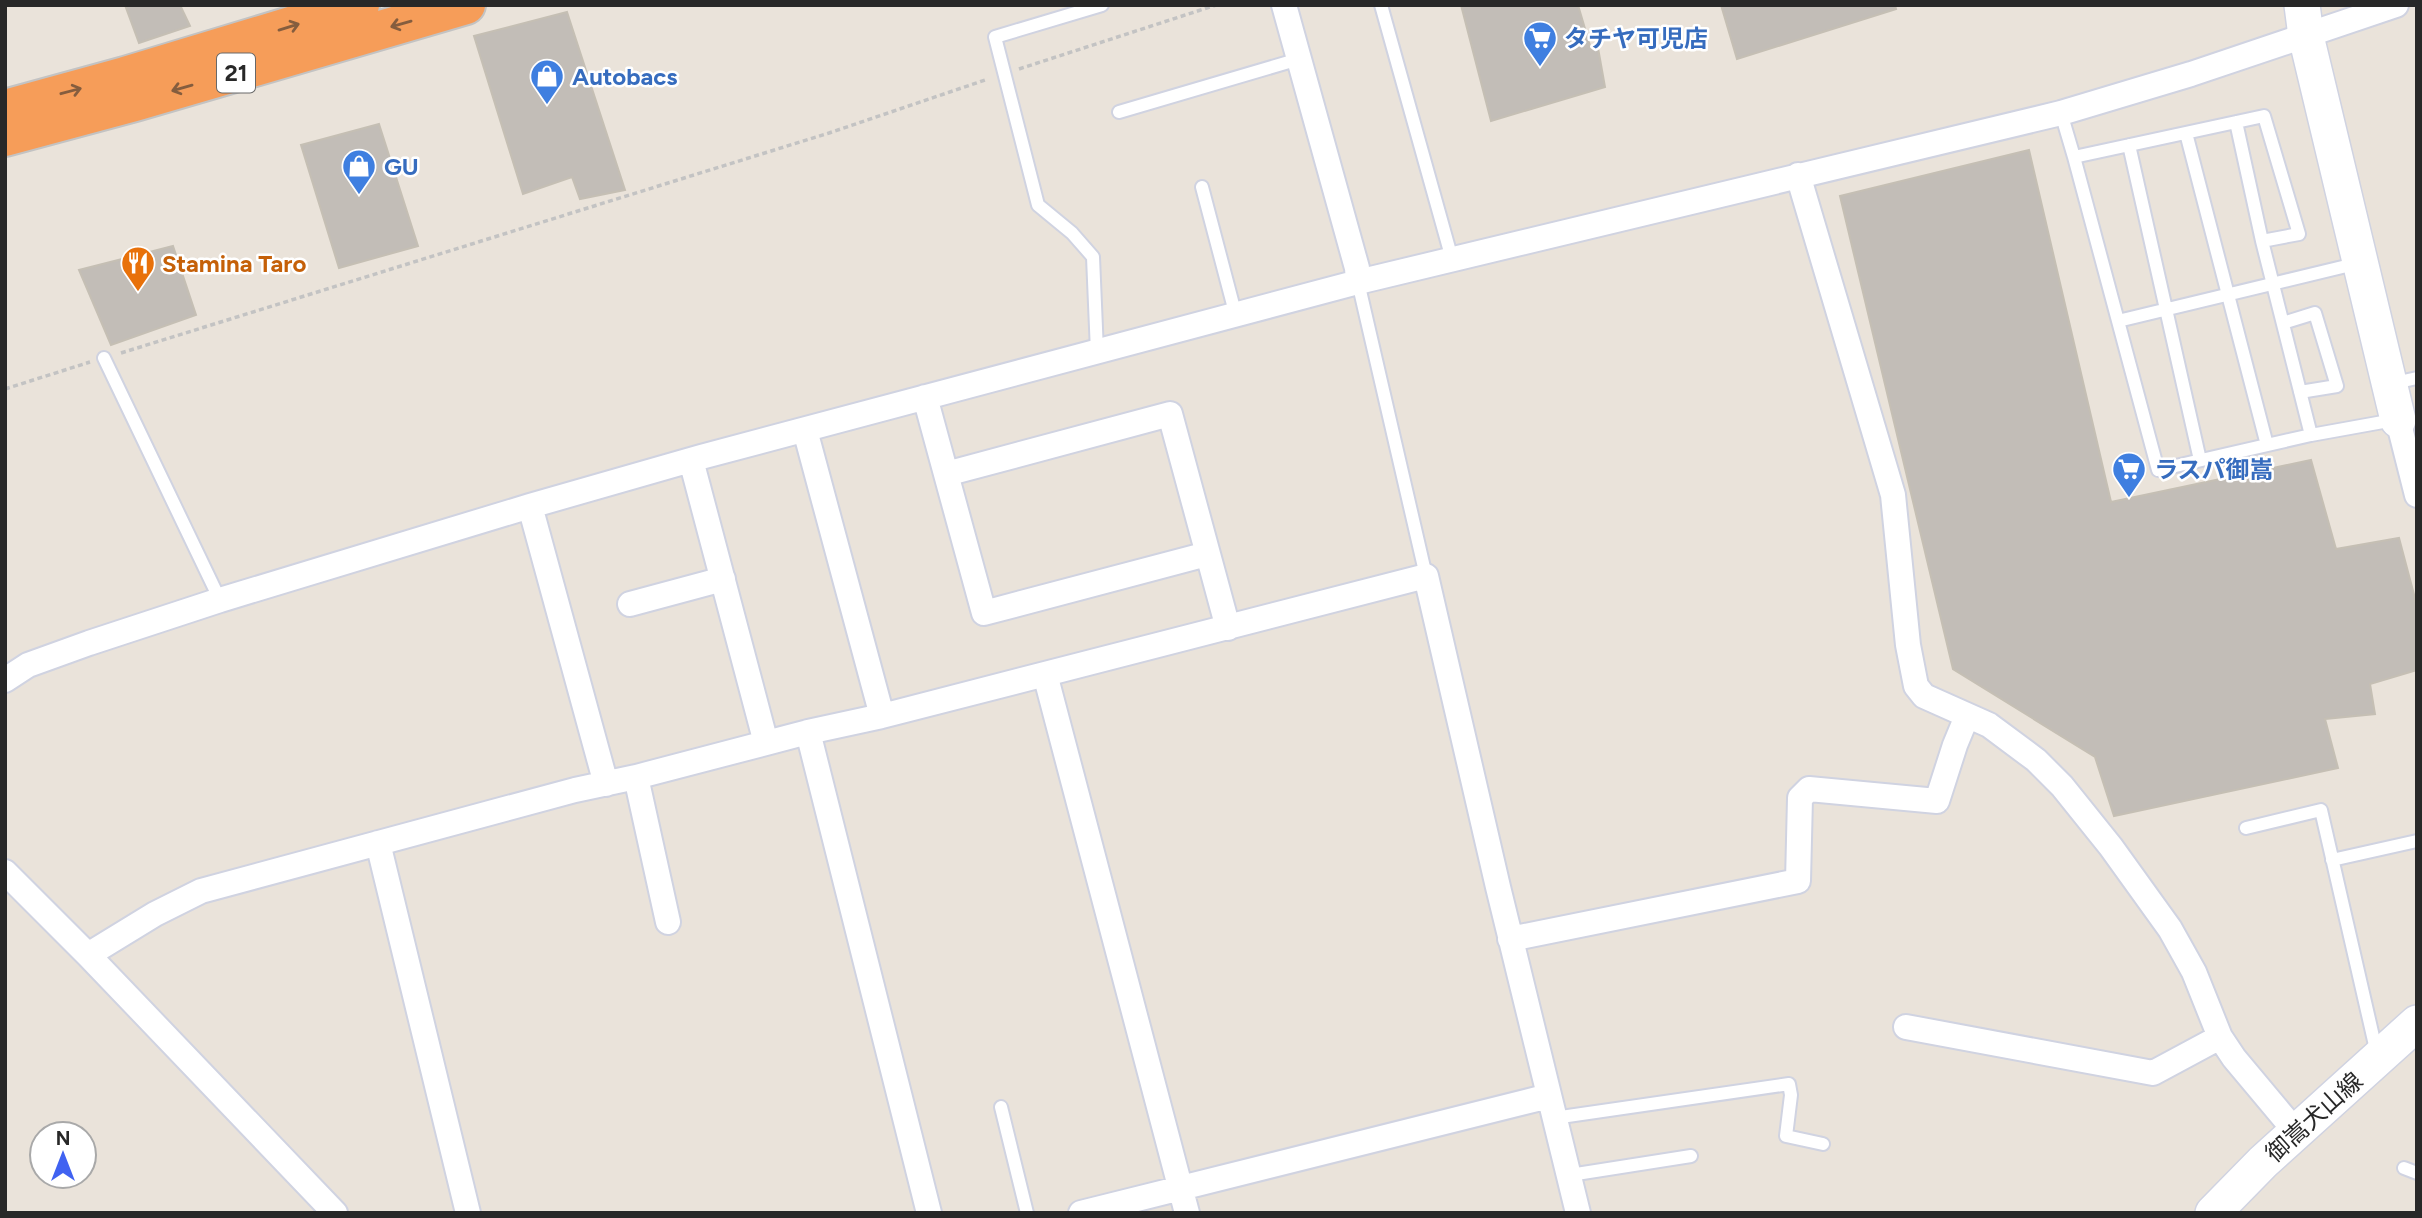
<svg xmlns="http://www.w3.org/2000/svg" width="2422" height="1218" font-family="Figtree,'Noto Sans JP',sans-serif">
<rect width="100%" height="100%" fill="#eae3da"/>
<path fill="#c2bdb7" stroke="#c5bfb4" stroke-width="2" d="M 125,5 L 180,5 L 190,26 L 139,43 Z
M 1461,5 L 1578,5 L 1591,49 L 1598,48 L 1605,87 L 1491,121 Z
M 1721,5 L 1895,5 L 1896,9 L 1737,59 Z
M 567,12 L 625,190 L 580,199 L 572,177 L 523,194 L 474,36 Z
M 379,124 L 418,246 L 339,268 L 301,145 Z
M 2029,150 L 2111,502 L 2311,460 L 2336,549 L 2399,538 L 2417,606 L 2417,670 L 2370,684 L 2375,714 L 2325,719 L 2338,768 L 2114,816 L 2095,757 L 1953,669 L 1840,196 Z
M 173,246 L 196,315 L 111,345 L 79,270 Z"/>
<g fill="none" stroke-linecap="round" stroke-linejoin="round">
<g stroke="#d0d3e1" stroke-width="16">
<path id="lane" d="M 1381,5 L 1452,259
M 1119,112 L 1299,59
M 2061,113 L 2074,157
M 2236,122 L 2262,241
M 2186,133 L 2267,445
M 2129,145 L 2200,460
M 1202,187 L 1236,316
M 1358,282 L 1426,576
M 2118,321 L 2359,263
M 2283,323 L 2315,313 L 2337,386 L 2300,392
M 1097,352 L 1093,257 L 1072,233 L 1038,205 L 995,37 L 1102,5
M 104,358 L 220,600
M 2390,384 L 2417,378
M 2311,435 L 2262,241 L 2299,234 L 2264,116 L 2074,157 L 2158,470 L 2311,435 L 2394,420
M 2246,828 L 2321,810 L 2377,1054
M 2332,860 L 2417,841
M 1001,1107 L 1027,1213
M 1554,1118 L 1789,1084 L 1791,1095 L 1786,1136 L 1823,1144
M 2404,1168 L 2417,1173
M 1570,1175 L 1691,1156"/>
</g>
<g stroke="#d0d3e1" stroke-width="28">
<path id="street" d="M 1284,5 L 1357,268 L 1358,282
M 1798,175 L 1893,495 L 1908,645 L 1916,686 L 1924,696 L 1989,725 L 2036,760 L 2062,786 L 2111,847 L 2170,929 L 2194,972 L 2220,1037 L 2234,1058 L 2296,1132
M 925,397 L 946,474 L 1170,414 L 1228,628
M 2398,420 L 2417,495
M 805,430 L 882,716
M 691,460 L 766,743
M 946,474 L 984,613 L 1207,554
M 530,506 L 606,784
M 630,604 L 723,579
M 1045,674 L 1187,1213
M 5,680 L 28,665 L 89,643 L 220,600 L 530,506 L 701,457 L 1358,282 L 2061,113 L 2191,74 L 2396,5
M 808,732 L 929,1213
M 636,777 L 668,922
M 378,843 L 468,1213
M 5,872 L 88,955 L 335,1213
M 1510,939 L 1798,881 L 1800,798 L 1809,789 L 1937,801 L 1955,745 L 1967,716
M 88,955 L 155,914 L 201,891 L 575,790 L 636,777 L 808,732 L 882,716 L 1426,576 L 1498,887 L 1578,1213
M 1906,1027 L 2153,1073 L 2220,1037
M 1081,1213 L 1549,1096"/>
</g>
<g stroke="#d0d3e1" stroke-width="38">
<path id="secondary" d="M 2302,5 L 2306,36 L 2398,420
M 2213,1213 L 2263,1162 L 2417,1023"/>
</g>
<g stroke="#c3c3c3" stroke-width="42">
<path id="highway" d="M 5,109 L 125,76 L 360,5
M 5,137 L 135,102 L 466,5"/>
</g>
<path stroke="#c3c3c3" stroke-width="3.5" stroke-dasharray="5 3.5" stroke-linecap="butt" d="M 1019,69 L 1216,5
M 121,353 L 829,133 L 988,79
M 5,389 L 90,362"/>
<use href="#lane" stroke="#fff" stroke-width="12"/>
<use href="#street" stroke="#fff" stroke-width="24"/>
<use href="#secondary" stroke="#fff" stroke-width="35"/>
<use href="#highway" stroke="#f69d59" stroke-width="38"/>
</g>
<defs><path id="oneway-shaft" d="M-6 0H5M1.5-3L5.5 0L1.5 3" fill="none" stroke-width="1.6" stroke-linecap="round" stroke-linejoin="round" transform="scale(1.75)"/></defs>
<g stroke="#855d3e">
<use href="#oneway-shaft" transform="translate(401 24) rotate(164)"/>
<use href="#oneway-shaft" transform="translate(289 27) rotate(-17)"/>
<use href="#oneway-shaft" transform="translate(182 88) rotate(164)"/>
<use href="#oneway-shaft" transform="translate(71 91) rotate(-15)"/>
</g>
<defs>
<g id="supermarket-pin" transform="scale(1.75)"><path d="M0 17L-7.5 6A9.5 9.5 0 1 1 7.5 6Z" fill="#3f7fe0" stroke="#fff"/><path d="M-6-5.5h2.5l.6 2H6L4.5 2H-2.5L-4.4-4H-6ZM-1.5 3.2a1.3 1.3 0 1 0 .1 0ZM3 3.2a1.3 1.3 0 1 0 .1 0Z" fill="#fff"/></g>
<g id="shop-pin" transform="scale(1.75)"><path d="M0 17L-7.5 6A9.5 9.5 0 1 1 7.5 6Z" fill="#3f7fe0" stroke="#fff"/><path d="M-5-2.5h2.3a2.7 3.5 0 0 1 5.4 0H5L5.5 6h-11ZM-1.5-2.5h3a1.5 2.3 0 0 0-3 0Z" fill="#fff"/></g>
<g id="restaurant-pin" transform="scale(1.75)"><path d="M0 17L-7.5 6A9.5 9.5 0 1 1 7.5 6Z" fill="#e8710a" stroke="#fff"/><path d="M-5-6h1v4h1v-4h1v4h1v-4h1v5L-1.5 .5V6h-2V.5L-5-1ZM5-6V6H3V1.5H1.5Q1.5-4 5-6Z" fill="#fff"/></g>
</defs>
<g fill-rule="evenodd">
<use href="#supermarket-pin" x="1540" y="38"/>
<use href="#shop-pin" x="547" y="76"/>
<use href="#shop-pin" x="359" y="166"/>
<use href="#restaurant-pin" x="138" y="263"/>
<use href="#supermarket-pin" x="2129" y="469"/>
</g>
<g text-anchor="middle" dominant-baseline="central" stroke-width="5" stroke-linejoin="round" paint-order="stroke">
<rect fill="#fff" stroke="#686868" stroke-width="2" x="217" y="53.5" width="38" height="39" rx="5"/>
<g font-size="23" font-weight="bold" fill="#282828">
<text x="236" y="73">21</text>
</g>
<g font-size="24" font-weight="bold" fill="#366cbe" stroke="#fff" text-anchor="start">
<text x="1564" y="38">タチヤ可児店</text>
<text x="572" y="76">Autobacs</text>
<text x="384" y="166">GU</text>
<text x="2154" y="469">ラスパ御嵩</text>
</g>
<g font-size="24" font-weight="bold" fill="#c56008" stroke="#fff" text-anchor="start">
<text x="162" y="263">Stamina Taro</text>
</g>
<g font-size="24" fill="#282828" stroke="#fff">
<text transform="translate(2314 1117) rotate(-42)">御嵩犬山線</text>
</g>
</g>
<rect width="2422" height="1218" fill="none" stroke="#282828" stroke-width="14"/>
<g transform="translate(63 1155)"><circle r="33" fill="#ffffff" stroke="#a9a9a9" stroke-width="2"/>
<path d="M0-5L12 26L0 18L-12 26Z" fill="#4062f1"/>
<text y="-10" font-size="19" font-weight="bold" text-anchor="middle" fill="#282828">N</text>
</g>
</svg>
